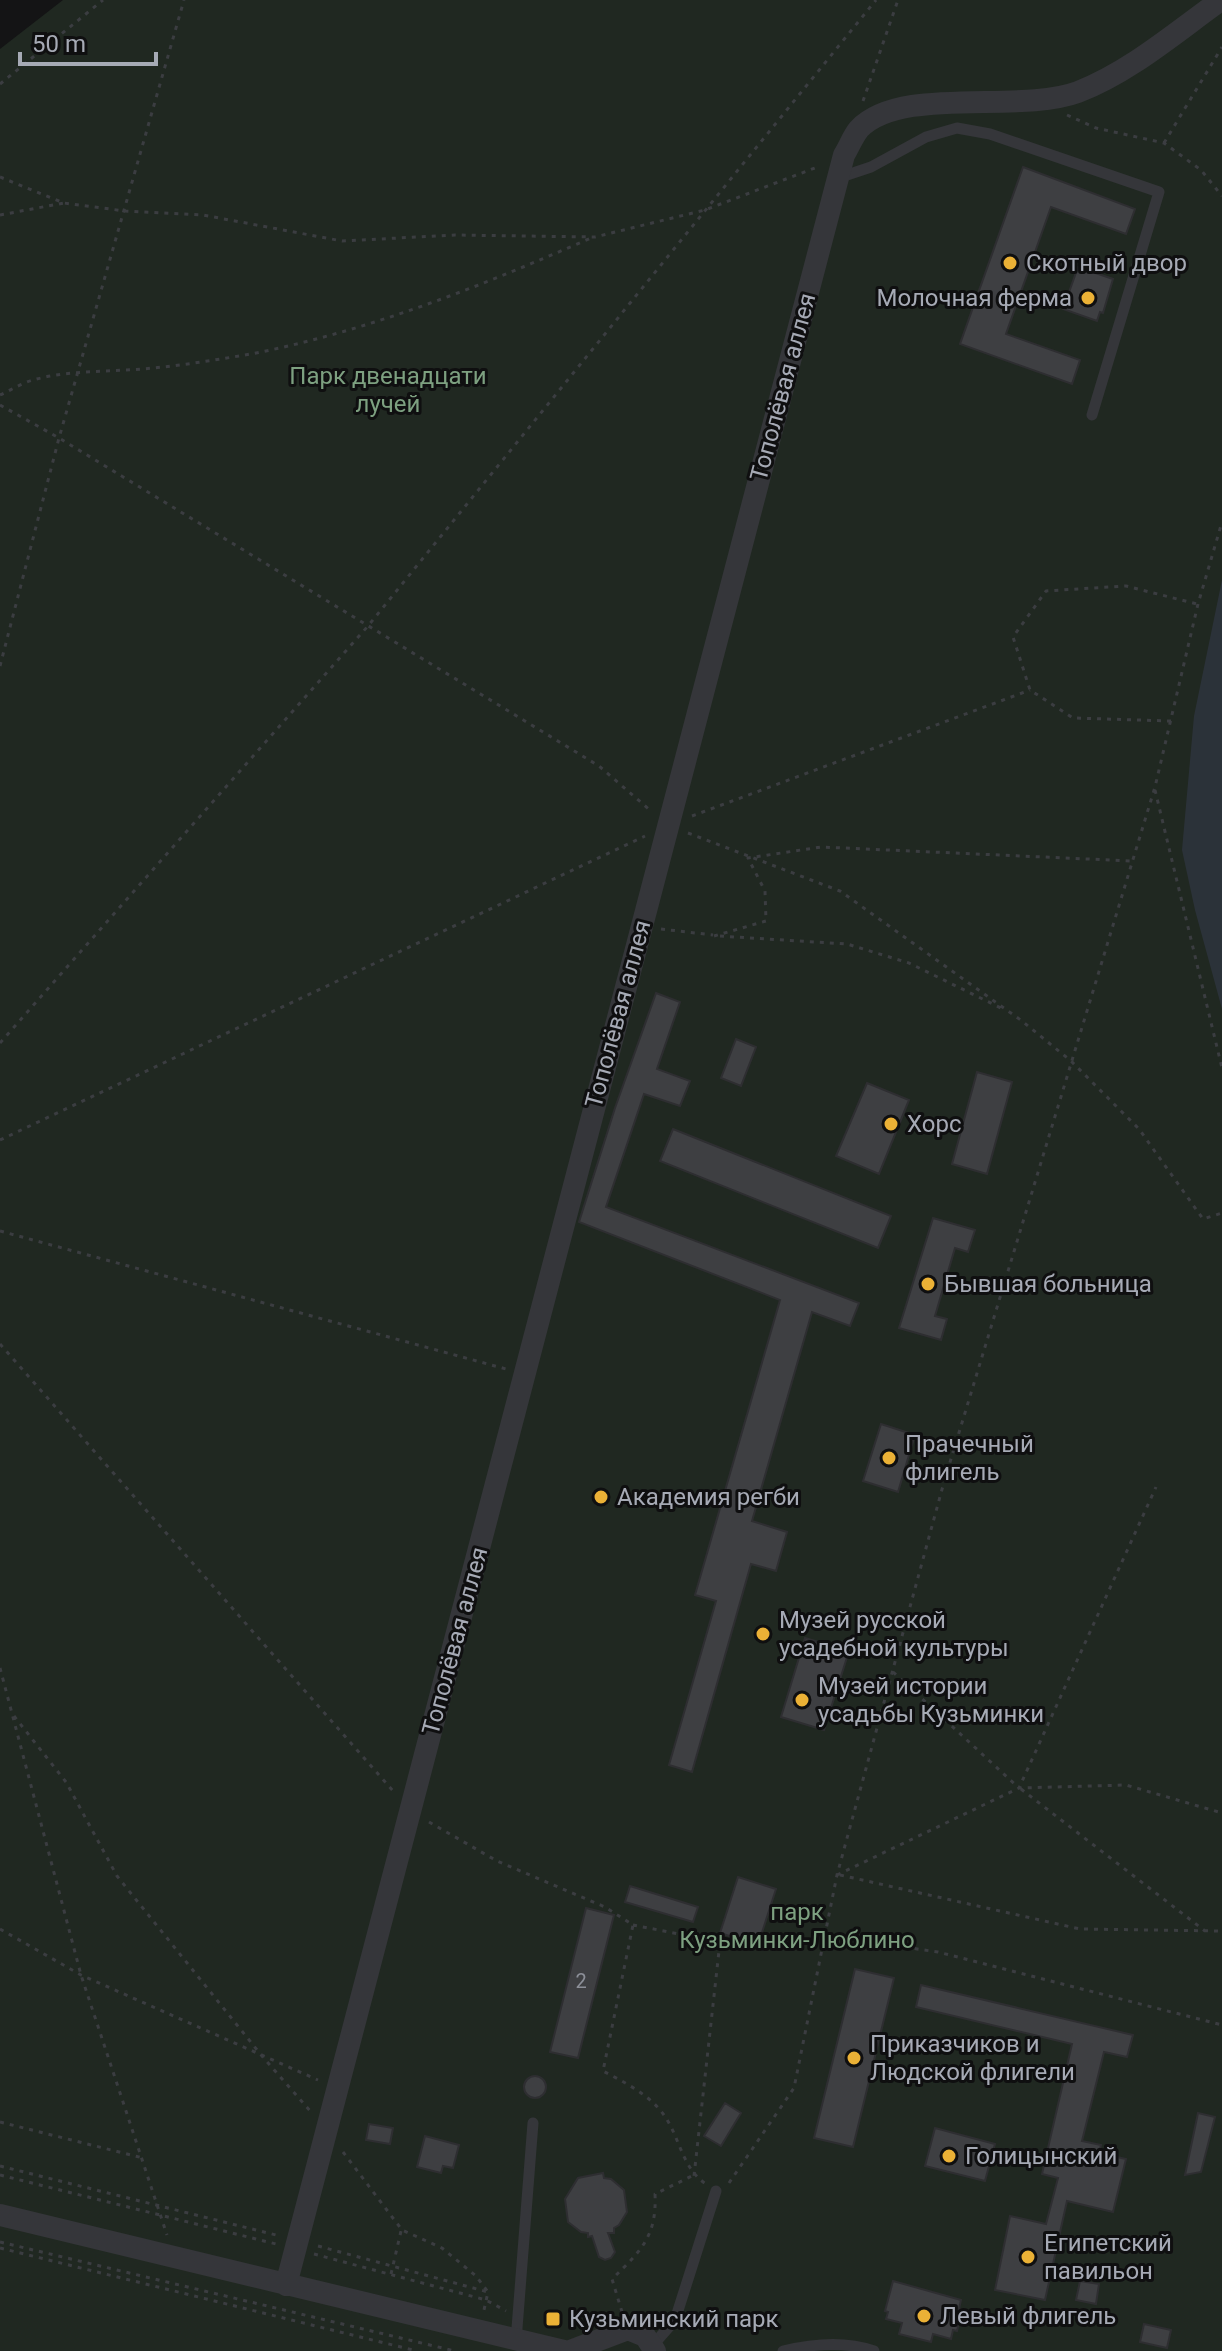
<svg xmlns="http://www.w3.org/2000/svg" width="1222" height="2351" font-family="Roboto,sans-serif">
<rect width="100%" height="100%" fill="#141415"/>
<path fill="#202821" d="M 63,0 L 1222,0 L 1222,2351 L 0,2351 L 0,49 Z"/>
<path fill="#2b3239" d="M 1222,580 L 1222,1009 L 1195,910 L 1182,850 L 1194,716 Z"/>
<path fill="#3e3f42" stroke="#2e2e31" stroke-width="2" d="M 1023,167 L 1135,209 L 1126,234 L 1051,207 L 1006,334 L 1080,360 L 1072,384 L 960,344 Z
M 1078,267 L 1113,279 L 1103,313 L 1100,312 L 1097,321 L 1063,309 Z
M 656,993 L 680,1002 L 657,1069 L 690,1081 L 680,1106 L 644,1094 L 606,1207 L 859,1303 L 850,1326 L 812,1312 L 752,1521 L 787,1532 L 776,1571 L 751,1564 L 692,1772 L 669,1765 L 716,1601 L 695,1595 L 780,1300 L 579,1222 L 615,1108 Z
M 736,1039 L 756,1047 L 741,1086 L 721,1078 Z
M 977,1072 L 1012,1082 L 987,1174 L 952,1164 Z
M 867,1083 L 909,1100 L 879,1174 L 836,1156 Z
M 673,1129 L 891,1216 L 878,1248 L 660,1161 Z
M 933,1218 L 975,1230 L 968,1252 L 955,1248 L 935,1316 L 947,1319 L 941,1340 L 899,1328 Z
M 881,1424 L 915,1435 L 898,1492 L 863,1481 Z
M 805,1638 L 849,1651 L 824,1730 L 781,1717 Z
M 738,1877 L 776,1889 L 758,1945 L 720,1933 Z
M 630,1886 L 698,1907 L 693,1922 L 625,1902 Z
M 586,1908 L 614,1915 L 578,2058 L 550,2052 Z
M 855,1969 L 894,1978 L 853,2147 L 814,2138 Z
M 921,1985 L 1133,2035 L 1127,2057 L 1104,2052 L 1082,2141 L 1101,2145 L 1099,2153 L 1126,2159 L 1113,2212 L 1067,2201 L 1045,2300 L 995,2290 L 1010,2216 L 1046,2224 L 1058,2178 L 1042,2174 L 1072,2044 L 916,2007 Z
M524 2087a11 11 0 1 1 22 0a11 11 0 1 1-22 0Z
M 725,2103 L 741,2113 L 721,2146 L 704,2136 Z
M 1198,2113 L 1215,2117 L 1201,2172 L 1185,2175 Z
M 369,2124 L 393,2128 L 390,2144 L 366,2140 Z
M 935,2128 L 995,2144 L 985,2181 L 925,2166 Z
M 425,2136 L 459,2145 L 453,2168 L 443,2166 L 441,2173 L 417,2167 Z
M 603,2173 L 604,2178 L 611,2179 L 624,2190 L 627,2212 L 619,2225 L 614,2228 L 614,2233 L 608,2233 L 615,2252 L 611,2258 L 605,2260 L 599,2257 L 592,2236 L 588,2237 L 588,2233 L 581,2232 L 568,2222 L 565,2199 L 578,2178 Z
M 893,2281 L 961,2300 L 959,2309 L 962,2310 L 957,2331 L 953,2330 L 951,2339 L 933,2334 L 931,2342 L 899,2334 L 902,2323 L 886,2319 L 888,2312 L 885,2311 Z
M 1080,2281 L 1099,2284 L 1096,2304 L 1076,2300 Z
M 1144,2324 L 1171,2330 L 1167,2348 L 1140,2342 Z"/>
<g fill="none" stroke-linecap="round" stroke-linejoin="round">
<path stroke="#3b3d41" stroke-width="3" stroke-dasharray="4 6" stroke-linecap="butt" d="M 0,84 L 103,0
M 863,101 L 898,0
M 1067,115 L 1096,128 L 1164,143 L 1201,170 L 1222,196
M 1164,143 L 1222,47
M 0,177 L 64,203 L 125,211 L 203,215 L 342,241 L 455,235 L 595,237 L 705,210 L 820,166
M 0,215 L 64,203
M 0,395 C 11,390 22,383 33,380 C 69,370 106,372 142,369 C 179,366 215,360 251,354 C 369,331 481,286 591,238
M 0,405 L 59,438 L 599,766 L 651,811
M 0,666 L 59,438 L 184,0
M 1171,721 L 1073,718 L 1030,690 L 1013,637 L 1046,591 L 1126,586 L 1197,604
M 1155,790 L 1222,1068
M 692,816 L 1030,690
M 688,833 L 840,891 L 1022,1021 L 1071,1061 L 1139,1129 L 1203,1219 L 1222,1213
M 661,929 L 713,935
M 714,936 L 766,921 L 765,891 L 748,858 L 821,847 L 1132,861
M 720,936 L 847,944 L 909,963 L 1003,1009
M 0,1043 L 368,626 L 876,0
M 0,1140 L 645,836
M 0,1231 L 506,1369
M 0,1344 L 393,1791
M 0,1668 L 81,1975 L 167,2235
M 893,1672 L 1019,1788 L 1126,1785 L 1222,1813
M 14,1716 L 66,1782 L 117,1876 L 262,2056 L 311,2112
M 1021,1789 L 1205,1931
M 429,1822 L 497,1861 L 605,1907 L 633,1925 L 603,2071 C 622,2081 646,2093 660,2110 C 680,2133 680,2167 706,2184
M 837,1875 L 1019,1788 L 1156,1487
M 840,1875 L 1080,1929 L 1222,1931
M 633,1925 L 720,1942 L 694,2176
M 0,1929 L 81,1975 L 318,2080
M 825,1941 L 883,1944 L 938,1952 L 1222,2025
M 0,2122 L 143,2158
M 343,2152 L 402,2230 L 442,2248 L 476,2276 L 488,2292 L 484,2310
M 0,2166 L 280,2236
M 0,2175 L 276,2244
M 729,2183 L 794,2088 L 837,1875 L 944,1482 L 1155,787 L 1198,604 L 1222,522
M 0,2242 L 455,2351
M 318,2246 L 488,2292
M 0,2248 L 417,2351
M 314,2254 L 486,2300 L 506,2311
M 391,2274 L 401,2231
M 622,2312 L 612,2279 C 641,2251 657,2236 655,2194 L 692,2176"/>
<path stroke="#35363a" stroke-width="11" d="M 838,178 L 871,167 L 926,137 L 957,128 L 990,134 L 1159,192 L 1092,415
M 516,2341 L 533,2123
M 653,2345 L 675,2320 L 716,2191
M 783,2351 C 812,2344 846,2341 874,2351"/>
<path stroke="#35363a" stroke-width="22" d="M 0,2215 L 564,2351
M 286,2285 L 844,155 C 849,147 853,136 859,129 C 901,85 1019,114 1078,92 C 1130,72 1176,32 1221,0
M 570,2351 L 628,2329 L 645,2336 L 655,2351"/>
</g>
<g fill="#ebb136" stroke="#0f0f10" stroke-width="3">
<circle cx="1010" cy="263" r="8"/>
<circle cx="1088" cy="298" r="8"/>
<circle cx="891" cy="1124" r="8"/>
<circle cx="928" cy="1284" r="8"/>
<circle cx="889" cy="1458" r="8"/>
<circle cx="601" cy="1497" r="8"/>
<circle cx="763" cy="1634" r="8"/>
<circle cx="802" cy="1700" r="8"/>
<circle cx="854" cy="2058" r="8"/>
<circle cx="949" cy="2156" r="8"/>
<circle cx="1028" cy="2257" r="8"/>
<circle cx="924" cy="2316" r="8"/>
<rect x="545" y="2311" width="16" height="16" rx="4"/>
</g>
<g text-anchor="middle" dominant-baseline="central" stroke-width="6" stroke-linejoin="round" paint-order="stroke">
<g font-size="20" fill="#8c8f98">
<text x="581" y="1981">2</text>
</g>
<g font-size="24" fill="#a6aab5" stroke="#0f0f10" text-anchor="start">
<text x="1026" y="263">Скотный двор</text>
<text x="1072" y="298" text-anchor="end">Молочная ферма</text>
<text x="907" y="1124">Хорс</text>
<text x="944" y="1284">Бывшая больница</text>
<text x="905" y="1444">Прачечный<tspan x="905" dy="28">флигель</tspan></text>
<text x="617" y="1497">Академия регби</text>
<text x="779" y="1620">Музей русской<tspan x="779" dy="28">усадебной культуры</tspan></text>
<text x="818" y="1686">Музей истории<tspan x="818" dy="28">усадьбы Кузьминки</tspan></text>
<text x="870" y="2044">Приказчиков и<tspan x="870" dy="28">Людской флигели</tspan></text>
<text x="965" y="2156">Голицынский</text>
<text x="1044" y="2243">Египетский<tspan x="1044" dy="28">павильон</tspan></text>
<text x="940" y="2316">Левый флигель</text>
<text x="569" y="2319">Кузьминский парк</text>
</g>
<g font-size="24" fill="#7da080" stroke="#0f0f10">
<text x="388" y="376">Парк двенадцати<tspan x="388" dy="28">лучей</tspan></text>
<text x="797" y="1912">парк<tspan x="797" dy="28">Кузьминки-Люблино</tspan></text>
</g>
<g font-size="24" fill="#a6aab5" stroke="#0f0f10">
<text transform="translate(783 387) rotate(-75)">Тополёвая аллея</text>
<text transform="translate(618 1014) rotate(-75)">Тополёвая аллея</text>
<text transform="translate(455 1641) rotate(-75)">Тополёвая аллея</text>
</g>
</g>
<path d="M20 52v12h136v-12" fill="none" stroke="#a6aab5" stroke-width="4"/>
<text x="32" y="52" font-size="24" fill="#a6aab5" stroke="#0f0f10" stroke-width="6" paint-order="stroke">50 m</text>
</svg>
